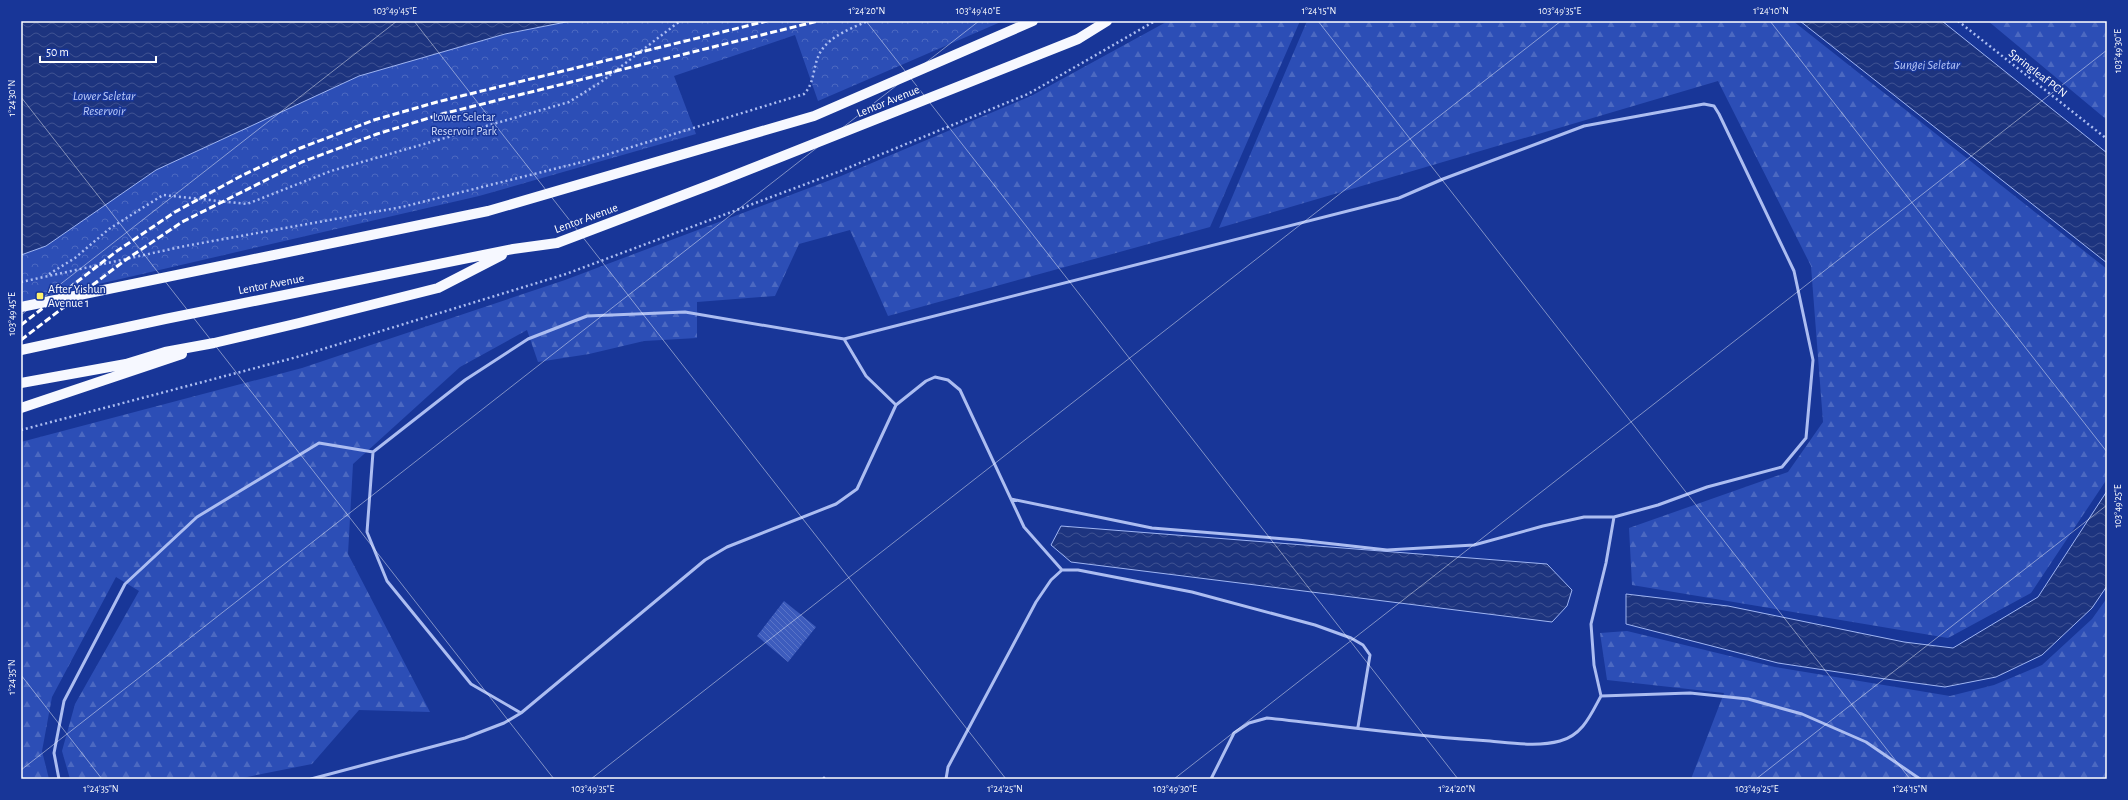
<svg xmlns="http://www.w3.org/2000/svg" width="2128" height="800" font-family="'Alegreya Sans',sans-serif">
<defs>
<pattern id="forest-firs" width="22" height="20" patternUnits="userSpaceOnUse"><rect width="22" height="20" fill="#2c4eb6"/><path d="M5 1l3.5 6h-7zM16 11l3.5 6h-7z" fill="#4c69c1"/></pattern>
<pattern id="park-crowns" width="20" height="18" patternUnits="userSpaceOnUse"><rect width="20" height="18" fill="#2c4eb6"/><path d="M2 6a3 3 0 1 1 6 0M12 15a3 3 0 1 1 6 0" fill="none" stroke="#4c69c1"/></pattern>
<pattern id="water-waves" width="16" height="10" patternUnits="userSpaceOnUse"><rect width="16" height="10" fill="#1d347f"/><path d="M0 5q4-4 8 0t8 0" fill="none" stroke="#3f5292"/></pattern>
<pattern id="building-back-hatch" width="6" height="6" patternUnits="userSpaceOnUse"><rect width="6" height="6" fill="#3d5cbd"/><path d="M-1 5l2 2M0 0l6 6M5-1l2 2" fill="none" stroke="#5a74c7"/></pattern>
</defs>
<rect width="100%" height="100%" fill="#183698"/>
<path fill="url(#forest-firs)" d="M 1168,21 L 1300,21 L 1210,227 L 888,316 L 850,230 L 799,244 L 775,296 L 697,302 L 697,338 L 644,341 L 589,354 L 538,362 L 527,330 L 460,367 L 353,464 L 348,554 L 430,712 L 359,710 L 312,764 L 237,779 L 70,779 L 62,751 L 75,704 L 139,591 L 116,577 L 52,697 L 42,751 L 49,779 L 21,779 L 21,442 L 302,368 L 565,280 L 841,176 L 1031,96 Z
M 1307,21 L 1793,21 L 2107,269 L 2107,479 L 2031,593 L 1948,638 L 1632,585 L 1629,528 L 1788,472 L 1823,422 L 1811,266 L 1718,81 L 1219,228 Z
M 1988,21 L 2107,21 L 2107,120 Z
M 2107,598 L 2107,779 L 1691,779 L 1724,693 L 1607,680 L 1600,633 L 1627,631 L 1775,667 L 1950,696 L 1994,685 L 2042,665 L 2092,619 Z"/>
<path fill="url(#park-crowns)" d="M 571,21 L 1003,21 L 818,101 L 795,35 L 674,76 L 696,134 L 479,196 L 21,302 L 21,255 L 46,246 L 156,170 L 359,76 L 505,34 Z"/>
<path fill="url(#water-waves)" stroke="#9fb5f3" d="M 21,21 L 571,21 L 505,34 L 359,76 L 156,170 L 46,246 L 21,255 Z
M 1800,21 L 1942,21 L 2107,153 L 2107,263 Z
M 2107,491 L 2107,586 L 2092,608 L 2042,655 L 1996,677 L 1945,687 L 1871,677 L 1778,663 L 1626,624 L 1626,594 L 1728,606 L 1904,642 L 1953,648 L 2038,597 Z
M 1061,526 L 1547,564 L 1572,590 L 1567,606 L 1552,622 L 1071,562 L 1051,545 Z"/>
<path fill="url(#building-back-hatch)" d="M 784,601 L 816,627 L 788,662 L 757,636 Z"/>
<g fill="none" stroke-linecap="round" stroke-linejoin="round">
<path stroke="#acbdf1" stroke-width="2.5" stroke-dasharray="2 3" stroke-linecap="butt" d="M 1958,21 L 2107,139
M 49,274 L 75,258 L 109,229 L 163,195 L 247,204 L 331,171 L 569,102 L 601,82 L 680,21
M 21,282 L 185,246 L 402,207 L 586,161 L 804,94 C 814,84 813,69 818,57 C 826,37 850,29 868,21
M 21,430 L 297,357 L 566,274 L 838,172 L 1028,94 L 1155,21"/>
<path stroke="#acbdf1" stroke-width="3" d="M 844,339 L 866,376 L 896,405
M 1601,696 L 1690,693 L 1748,699 L 1802,714 L 1866,742 L 1920,779
M 521,713 L 471,684 L 387,581 L 367,532 L 373,452 L 465,380 L 528,339 L 587,316 L 685,312 L 844,339 L 1399,198 L 1443,179 L 1584,126 L 1704,104 L 1714,106 L 1719,114 L 1794,271 L 1813,360 L 1806,438 L 1782,467 L 1707,487 L 1658,505 L 1614,517 L 1584,517 L 1543,526 L 1474,545 L 1387,550 L 1298,540 L 1152,528 L 1011,499
M 824,778 L 824,779
M 59,779 L 54,753 L 64,701 L 125,584 L 197,517 L 319,443 L 373,452
M 311,779 L 465,738 L 504,723 L 521,713 L 705,560 L 727,547 L 836,504 L 857,489 L 896,405 L 926,381 L 935,377 L 948,380 L 960,390 L 1024,527 L 1062,570
M 946,779 L 948,767 L 1036,602 L 1051,580 L 1062,570 L 1078,570 L 1192,592 L 1315,625 L 1351,638 L 1363,645 L 1370,655 L 1358,727
M 1211,779 L 1234,733 L 1249,723 L 1267,718 C 1341,726 1416,737 1490,741 C 1512,743 1538,747 1560,741 C 1583,735 1591,714 1601,696 L 1594,665 L 1591,624 L 1606,563 L 1614,517"/>
<path stroke="#f6f8ff" stroke-width="10" d="M 21,307 L 488,211 L 814,116 L 1033,21
M 21,350 L 165,319 L 513,249 L 557,243 L 715,183 L 1078,39 L 1107,21
M 21,383 L 126,364 L 165,352 L 214,343 L 299,323 L 438,288 L 502,255
M 21,408 L 182,354"/>
<path stroke="#fff" stroke-width="3" stroke-dasharray="7 3" stroke-linecap="butt" d="M 21,325 L 117,251 L 175,212 L 241,176 L 298,149 L 374,120 L 437,102 L 767,21
M 21,340 L 124,261 L 182,222 L 302,162 L 377,134 L 442,114 L 818,21"/>
</g>
<path fill="none" stroke="#fff" stroke-width="1" stroke-opacity="0.45" d="M 414,21 L 1006,779M 866,21 L 1458,779M 1318,21 L 1910,779M 1770,21 L 2107,452M 21,97 L 554,779M 21,315 L 397,21M 21,675 L 102,779M 21,770 L 979,21M 591,779 L 1561,21M 1174,779 L 2107,50M 1756,779 L 2107,505"/>
<rect fill="#fff26c" stroke="#183698" stroke-width="1.5" x="36" y="292" width="8" height="8" rx="2"/>
<g text-anchor="middle" dominant-baseline="central" stroke-width="3" stroke-linejoin="round" paint-order="stroke">
<g font-size="12" fill="#fff" stroke="#183698">
<text transform="translate(2038 73) rotate(38)">Springleaf PCN</text>
<text transform="translate(888 101) rotate(-22)">Lentor Avenue</text>
<text transform="translate(586 218) rotate(-20)">Lentor Avenue</text>
<text transform="translate(271 284) rotate(-11)">Lentor Avenue</text>
</g>
<g font-size="12" fill="#d3ddfc" stroke="#183698">
<text x="464" y="117">Lower Seletar<tspan x="464" dy="14">Reservoir Park</tspan></text>
</g>
<g font-size="12" fill="#fff" stroke="#183698" text-anchor="start">
<text x="48" y="289">After Yishun<tspan x="48" dy="14">Avenue 1</tspan></text>
</g>
<g font-size="13" font-style="italic" fill="#b8c8f8" stroke="#183698">
<text x="1927" y="65">Sungei Seletar</text>
<text x="104" y="96">Lower Seletar<tspan x="104" dy="15">Reservoir</tspan></text>
</g>
</g>
<rect width="2128" height="800" fill="none" stroke="#183698" stroke-width="44"/>
<path d="M40 56v6h116v-6" fill="none" stroke="#ffffff" stroke-width="2"/>
<text x="46" y="56" font-size="12" fill="#ffffff" stroke="#183698" stroke-width="3" paint-order="stroke">50 m</text>
<rect x="22" y="22" width="2084" height="756" fill="none" stroke="#fff" stroke-width="1.5"/>
<g font-size="10" text-anchor="middle" fill="#fff">
<text x="395" y="14">103°49'45"E</text>
<text x="867" y="14">1°24'20"N</text>
<text x="978" y="14">103°49'40"E</text>
<text x="1319" y="14">1°24'15"N</text>
<text x="1560" y="14">103°49'35"E</text>
<text x="1771" y="14">1°24'10"N</text>
<text transform="translate(2117 51) rotate(-90)" y="4">103°49'30"E</text>
<text transform="translate(11 98) rotate(-90)" y="4">1°24'30"N</text>
<text transform="translate(11 314) rotate(-90)" y="4">103°49'45"E</text>
<text transform="translate(2117 506) rotate(-90)" y="4">103°49'25"E</text>
<text transform="translate(11 677) rotate(-90)" y="4">1°24'35"N</text>
<text x="101" y="792">1°24'35"N</text>
<text x="593" y="792">103°49'35"E</text>
<text x="1005" y="792">1°24'25"N</text>
<text x="1175" y="792">103°49'30"E</text>
<text x="1457" y="792">1°24'20"N</text>
<text x="1757" y="792">103°49'25"E</text>
<text x="1910" y="792">1°24'15"N</text>
</g>
</svg>
